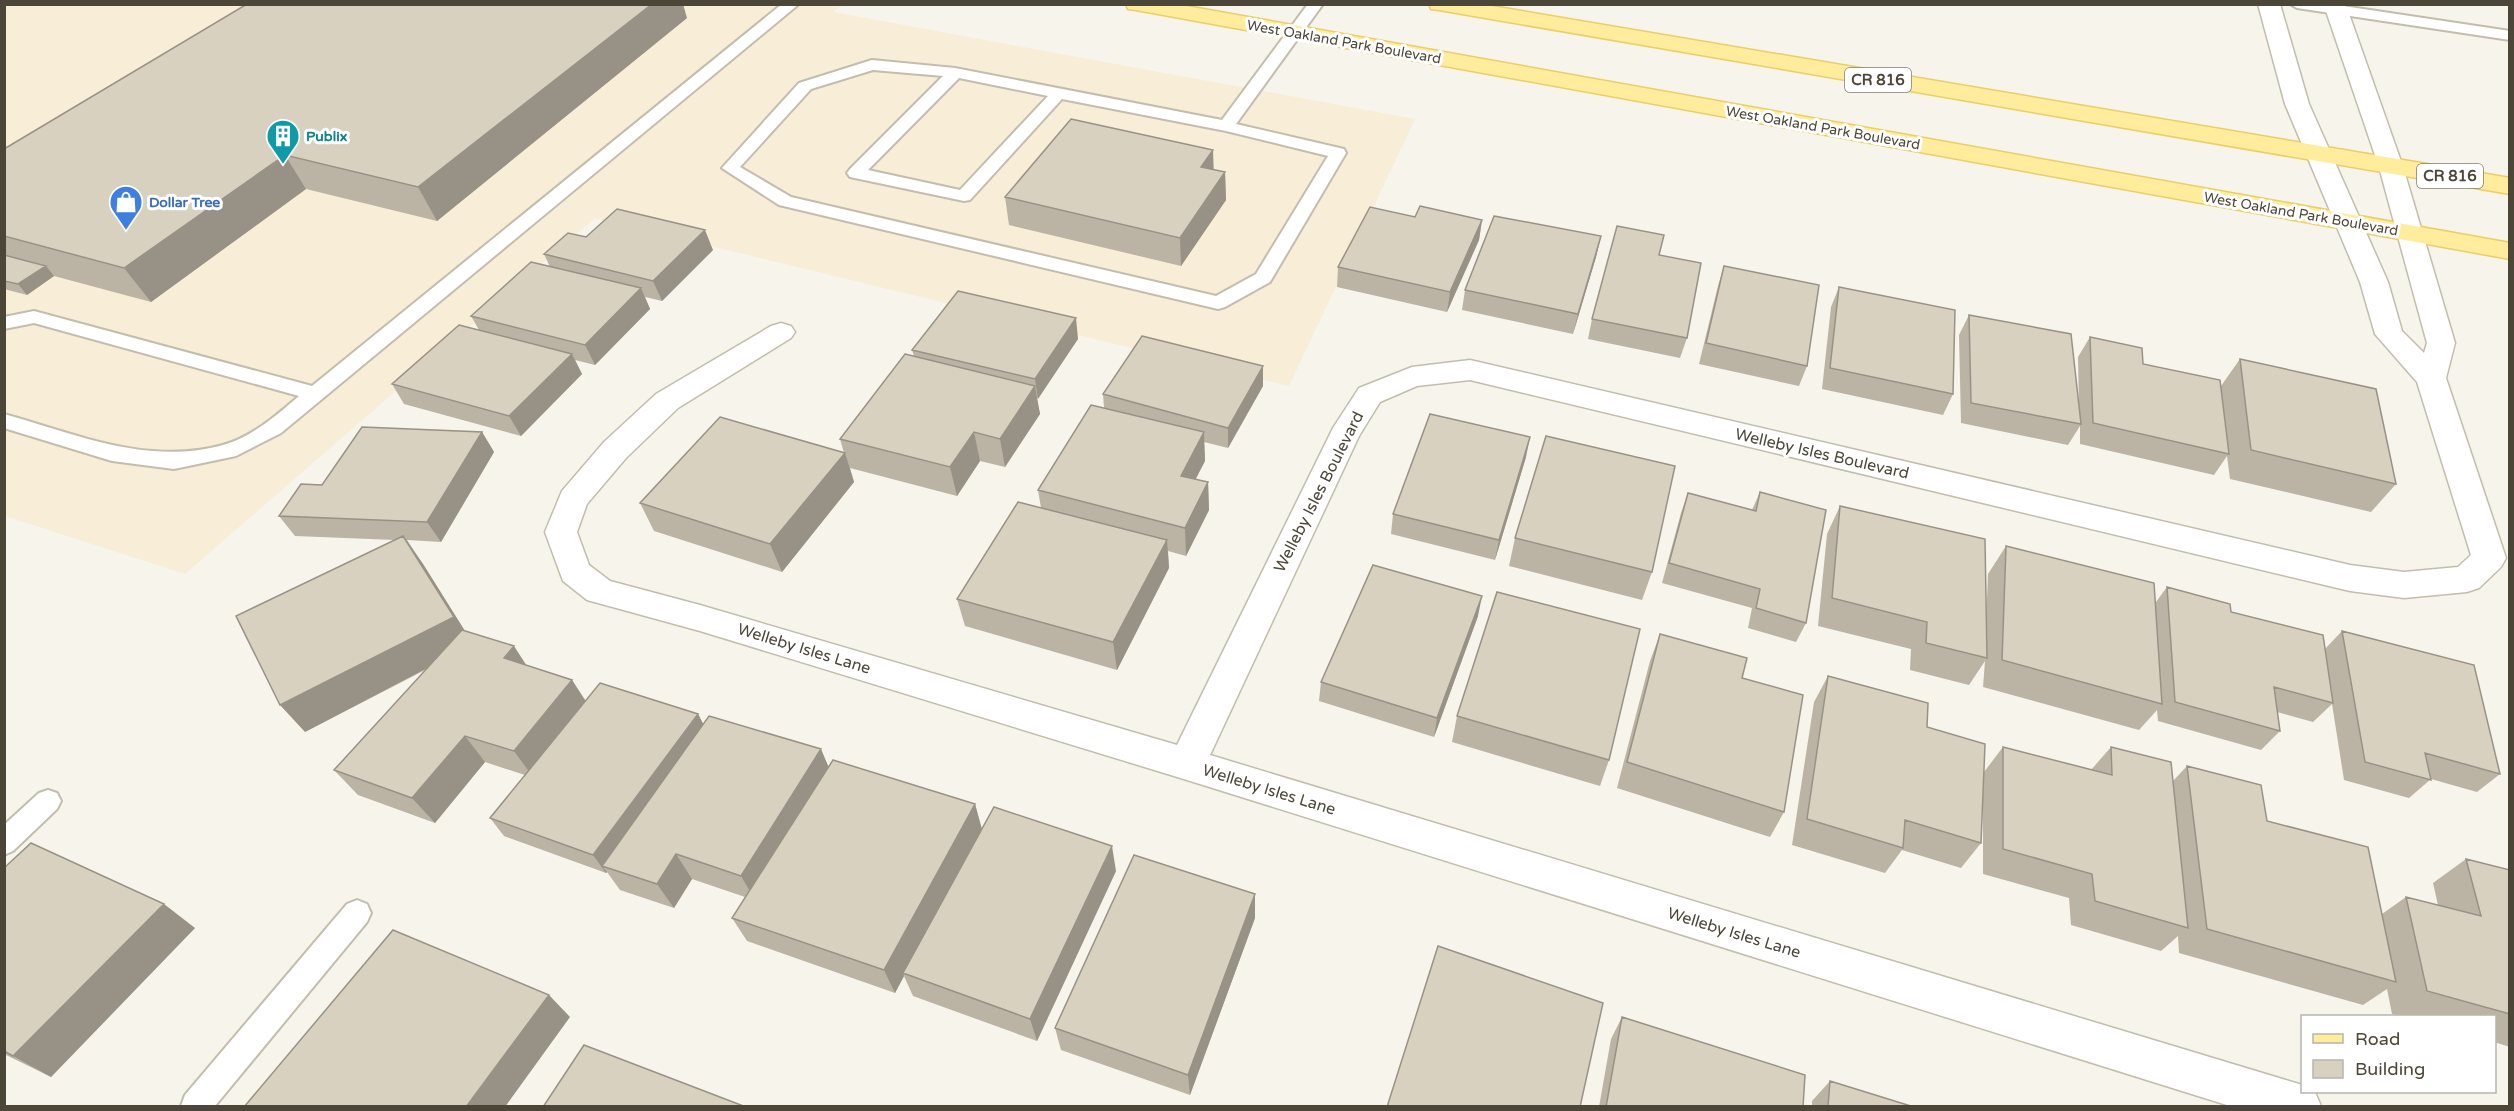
<svg xmlns="http://www.w3.org/2000/svg" width="2514" height="1111" font-family="'Varela Round',sans-serif">
<rect width="100%" height="100%" fill="#f6f4eb"/>
<path fill="#f8edd7" d="M 5,5 L 842,5 L 833,12 L 1415,119 L 1289,386 L 595,218 L 185,574 L 5,516 Z"/>
<g fill="none" stroke-linecap="round" stroke-linejoin="round">
<g stroke="#c3bdad" stroke-width="4">
<path id="lane" d="M 782,4 L 799,4 L 281,433 L 236,456 L 174,469 L 112,461 L 4,428 L 4,414 C 76,434 148,466 223,445 C 252,437 277,415 299,396 L 34,323 L 4,329 L 4,317 L 34,311 L 312,386 Z
M 1308,4 L 1323,4 L 1236,124 L 1344,149 L 1346,153 L 1270,282 L 1225,307 L 1218,309 L 779,205 L 722,168 L 799,83 L 872,60 L 955,68 L 1222,120 ZM 873,70 L 943,76 L 850,169 L 847,173 L 850,177 L 964,201 L 970,200 L 1062,99 L 1226,131 L 1328,156 L 1256,274 L 1216,296 L 791,197 L 740,167 L 811,89 ZM 959,78 L 1048,96 L 960,190 L 868,170 Z
M 2290,4 L 2330,4 L 2510,31 L 2510,40 L 2297,8 Z
M 48,790 L 57,793 L 61,801 L 57,809 L 13,851 L 4,855 L 4,825 L 39,793 Z
M 357,900 L 367,904 L 371,913 L 367,922 L 215,1106 L 181,1106 L 185,1095 L 347,904 Z"/>
</g>
<g stroke="#c3bdad" stroke-width="3">
<path id="street" d="M 2258,4 L 2280,4 L 2309,104 L 2388,282 L 2402,331 L 2424,353 L 2427,343 L 2379,167 L 2326,11 L 2329,6 L 2337,5 L 2345,6 L 2348,11 L 2403,167 L 2455,343 L 2446,378 L 2506,558 L 2501,567 L 2479,588 L 2467,592 L 2404,598 L 2350,591 L 1470,380 L 1417,386 L 1380,402 L 1359,436 L 1210,755 L 2299,1084 L 2302,1085 L 2302,1092 L 2315,1092 L 2321,1106 L 2230,1106 L 1187,780 L 700,631 L 587,600 L 563,581 L 545,532 L 562,491 L 604,442 L 656,394 L 771,326 L 781,323 L 791,326 L 795,332 L 791,338 L 678,408 L 626,458 L 587,504 L 577,532 L 589,565 L 610,581 L 700,605 L 1177,745 L 1333,428 L 1359,388 L 1412,367 L 1470,360 L 2350,565 L 2404,572 L 2458,567 L 2471,555 L 2417,382 L 2375,334 L 2360,282 L 2285,104 Z"/>
</g>
<g stroke="#ebce65" stroke-width="3">
<path id="primary" d="M 1126,4 L 1175,4 L 2510,243 L 2510,259 L 1136,10 L 1128,9 Z
M 1429,4 L 1480,4 L 2510,178 L 2510,194 L 1439,10 L 1431,9 Z"/>
</g>
<use href="#lane" fill="#fff" fill-rule="evenodd"/>
<use href="#street" fill="#fff" fill-rule="evenodd"/>
<use href="#primary" fill="#ffec9c" fill-rule="evenodd"/>
</g>
<path fill="#bbb4a5" d="M 687,18 L 437,221 L 306,189 L 151,302 L 54,276 L 27,295 L 4,289 L 4,149 Z
M 1214,170 L 1225,172 L 1226,200 L 1181,266 L 1009,225 L 1005,197 Z
M 1415,217 L 1482,220 L 1479,240 L 1447,312 L 1337,287 L 1338,267 Z
M 1601,236 L 1596,257 L 1573,334 L 1462,310 L 1465,290 Z
M 586,237 L 713,250 L 662,301 L 645,297 L 650,309 L 595,365 L 575,360 L 582,374 L 521,436 L 404,404 L 392,384 L 479,330 L 471,316 L 550,267 L 544,254 Z
M 1659,255 L 1687,338 L 1680,358 L 1588,339 L 1592,319 Z
M 1724,266 L 1807,366 L 1799,386 L 1699,364 L 1718,286 Z
M 1839,287 L 1953,394 L 1943,415 L 1822,389 L 1831,307 Z
M 1969,315 L 2079,410 L 2078,357 L 2090,337 L 2143,364 L 2221,386 L 2240,359 L 2396,484 L 2371,512 L 2230,479 L 2227,456 L 2214,475 L 2080,444 L 2080,426 L 2068,445 L 1961,423 L 1959,335 Z
M 1078,339 L 1037,399 L 1040,414 L 1005,467 L 980,461 L 957,496 L 850,468 L 854,482 L 782,572 L 654,531 L 640,503 L 844,453 L 840,439 L 914,356 L 912,350 Z
M 1263,386 L 1228,448 L 1204,442 L 1205,461 L 1195,479 L 1208,482 L 1209,510 L 1186,556 L 1168,551 L 1169,568 L 1117,670 L 965,626 L 957,599 L 1041,508 L 1038,490 L 1104,408 L 1103,394 Z
M 482,432 L 494,452 L 441,542 L 407,540 L 423,564 L 465,631 L 526,665 L 572,680 L 586,701 L 698,714 L 703,724 L 829,766 L 975,804 L 982,829 L 1116,871 L 1037,1041 L 913,996 L 904,976 L 895,993 L 747,941 L 732,918 L 745,897 L 692,879 L 674,908 L 620,890 L 607,872 L 606,873 L 504,836 L 490,818 L 525,775 L 485,762 L 435,823 L 358,795 L 334,770 L 427,669 L 305,732 L 395,540 L 295,536 L 279,516 L 322,485 Z
M 1526,457 L 1495,560 L 1391,534 L 1393,514 Z
M 1760,492 L 1806,623 L 1796,642 L 1748,628 L 1752,608 L 1662,583 L 1681,513 L 1688,493 L 1752,510 Z
M 1840,506 L 1986,623 L 1988,574 L 2006,546 L 2156,602 L 2167,587 L 2231,612 L 2325,649 L 2342,631 L 2500,774 L 2477,792 L 2431,779 L 2409,798 L 2344,780 L 2332,704 L 2313,722 L 2277,712 L 2280,731 L 2261,750 L 2158,721 L 2157,710 L 2139,730 L 1983,687 L 1985,661 L 1969,685 L 1910,670 L 1911,649 L 1818,626 L 1827,534 Z
M 1515,538 L 1652,572 L 1642,600 L 1509,566 Z
M 1478,616 L 1434,737 L 1319,701 L 1321,682 Z
M 1660,634 L 1742,678 L 1784,812 L 1770,837 L 1617,788 L 1650,661 Z
M 1828,676 L 1927,727 L 1984,772 L 2003,747 L 2091,770 L 2111,747 L 2173,781 L 2187,766 L 2267,821 L 2382,914 L 2406,897 L 2438,905 L 2433,883 L 2466,859 L 2510,870 L 2510,1047 L 2494,1042 L 2494,1017 L 2402,1017 L 2392,1014 L 2387,989 L 2363,1005 L 2179,953 L 2178,936 L 2161,951 L 2071,925 L 2069,898 L 1983,874 L 1983,778 L 1981,843 L 1961,868 L 1902,850 L 1885,873 L 1792,845 L 1814,702 Z
M 1457,716 L 1609,760 L 1600,786 L 1452,742 Z
M 4,868 L 195,928 L 51,1077 L 4,1054 Z
M 1255,918 L 1190,1095 L 1061,1050 L 1055,1028 Z
M 1622,1017 L 1803,1107 L 1599,1107 L 1611,1039 Z
M 1830,1081 L 1914,1107 L 1812,1107 L 1812,1101 Z"/>
<path fill="#989286" d="M 652,4 L 683,4 L 687,18 L 437,221 L 418,187 Z
M 1213,150 L 1214,178 L 1201,167 Z
M 285,155 L 306,189 L 151,302 L 124,268 Z
M 1225,172 L 1226,200 L 1181,266 L 1180,238 Z
M 1482,220 L 1479,240 L 1447,312 L 1450,292 Z
M 705,230 L 713,250 L 662,301 L 653,281 Z
M 1601,236 L 1596,257 L 1573,334 L 1578,314 Z
M 46,266 L 54,276 L 27,295 L 18,284 Z
M 641,288 L 650,309 L 595,365 L 585,345 Z
M 1076,318 L 1078,339 L 1038,399 L 1035,379 Z
M 572,354 L 582,374 L 521,436 L 509,416 Z
M 1263,366 L 1263,386 L 1228,448 L 1228,428 Z
M 1035,386 L 1040,414 L 1005,467 L 1000,439 Z
M 482,432 L 494,452 L 441,542 L 427,522 Z
M 974,432 L 980,461 L 957,496 L 950,467 Z
M 1204,432 L 1205,461 L 1183,504 L 1181,476 Z
M 1530,437 L 1526,457 L 1495,560 L 1499,540 Z
M 845,453 L 854,482 L 782,572 L 770,544 Z
M 1208,482 L 1209,510 L 1186,556 L 1185,528 Z
M 403,536 L 423,564 L 473,644 L 305,732 L 280,705 Z
M 1167,540 L 1169,568 L 1117,670 L 1113,642 Z
M 1482,596 L 1478,616 L 1434,737 L 1437,718 Z
M 514,646 L 532,674 L 504,658 Z
M 572,680 L 589,707 L 533,777 L 514,751 Z
M 698,714 L 708,733 L 602,866 L 607,872 L 606,873 L 593,855 Z
M 465,736 L 485,762 L 435,823 L 412,798 Z
M 821,749 L 832,775 L 755,900 L 741,876 Z
M 975,804 L 982,830 L 903,973 L 904,976 L 895,993 L 884,970 Z
M 1112,846 L 1116,871 L 1037,1041 L 1030,1019 Z
M 676,854 L 692,879 L 674,908 L 657,884 Z
M 1255,894 L 1255,918 L 1190,1095 L 1188,1075 Z
M 164,904 L 195,928 L 51,1077 L 13,1056 Z
M 549,995 L 570,1017 L 505,1107 L 466,1107 Z"/>
<path fill="#d9d1c0" stroke="#989286" stroke-width="1.5" d="M 247,4 L 652,4 L 418,187 L 285,155 L 124,268 L 4,236 L 4,149 Z
M 1071,119 L 1213,150 L 1201,167 L 1225,172 L 1180,238 L 1005,197 Z
M 1420,206 L 1482,220 L 1450,292 L 1338,267 L 1370,207 L 1415,217 Z
M 617,209 L 705,230 L 653,281 L 544,254 L 568,233 L 586,237 Z
M 1494,216 L 1601,236 L 1578,314 L 1465,290 Z
M 1617,226 L 1664,235 L 1659,255 L 1701,263 L 1687,338 L 1592,319 Z
M 4,255 L 46,266 L 18,284 L 4,281 Z
M 531,262 L 641,288 L 585,345 L 471,316 Z
M 1724,266 L 1819,285 L 1807,366 L 1706,343 Z
M 1839,287 L 1955,310 L 1953,394 L 1830,368 Z
M 958,291 L 1076,318 L 1035,379 L 912,350 Z
M 1969,315 L 2071,334 L 2081,424 L 1971,403 Z
M 459,325 L 572,354 L 509,416 L 392,384 Z
M 1142,336 L 1263,366 L 1228,428 L 1103,394 Z
M 2090,337 L 2142,348 L 2143,364 L 2220,380 L 2229,454 L 2093,423 Z
M 905,354 L 1035,386 L 1000,439 L 974,432 L 950,467 L 840,439 Z
M 2240,359 L 2376,389 L 2396,484 L 2251,450 Z
M 1091,405 L 1204,432 L 1181,476 L 1208,482 L 1185,528 L 1038,490 Z
M 1430,414 L 1530,437 L 1499,540 L 1393,514 Z
M 720,417 L 845,453 L 770,544 L 640,503 Z
M 362,427 L 482,432 L 427,522 L 279,516 L 301,484 L 322,485 Z
M 1546,436 L 1675,466 L 1652,572 L 1515,538 Z
M 1760,492 L 1826,510 L 1806,623 L 1756,608 L 1760,589 L 1669,563 L 1688,493 L 1756,511 Z
M 1018,502 L 1167,540 L 1113,642 L 957,599 Z
M 1840,506 L 1985,539 L 1987,658 L 1926,643 L 1927,622 L 1832,598 Z
M 403,536 L 454,617 L 280,705 L 236,616 Z
M 2006,546 L 2154,583 L 2162,704 L 2002,660 Z
M 1373,565 L 1482,596 L 1437,718 L 1321,682 Z
M 2167,587 L 2230,604 L 2231,612 L 2323,635 L 2333,703 L 2274,687 L 2280,731 L 2175,702 Z
M 1497,592 L 1640,629 L 1609,760 L 1457,716 Z
M 462,630 L 514,646 L 504,658 L 572,680 L 514,751 L 465,736 L 412,798 L 334,770 Z
M 2342,631 L 2474,665 L 2500,774 L 2425,753 L 2431,780 L 2365,762 Z
M 1660,634 L 1747,658 L 1742,678 L 1803,695 L 1784,812 L 1627,762 Z
M 1828,676 L 1928,703 L 1927,727 L 1985,744 L 1981,843 L 1905,820 L 1903,848 L 1807,819 Z
M 600,683 L 698,714 L 593,855 L 490,818 Z
M 709,716 L 821,749 L 741,876 L 676,854 L 657,884 L 602,866 Z
M 2003,747 L 2112,775 L 2111,747 L 2171,762 L 2188,928 L 2095,901 L 2092,874 L 2003,849 Z
M 833,760 L 975,804 L 884,970 L 732,918 Z
M 2187,766 L 2261,785 L 2267,821 L 2368,847 L 2396,982 L 2207,929 Z
M 994,807 L 1112,846 L 1030,1019 L 903,973 Z
M 31,843 L 164,904 L 13,1056 L 4,1051 L 4,868 Z
M 1134,855 L 1255,894 L 1188,1075 L 1055,1028 Z
M 2466,859 L 2510,870 L 2510,1014 L 2427,991 L 2406,897 L 2481,916 Z
M 393,930 L 549,995 L 466,1107 L 244,1107 Z
M 1438,946 L 1603,1003 L 1580,1107 L 1387,1107 Z
M 1622,1017 L 1805,1075 L 1803,1107 L 1606,1107 Z
M 584,1045 L 746,1107 L 543,1107 Z
M 1830,1081 L 1914,1107 L 1828,1107 Z"/>
<defs>
<g id="building-pin" transform="scale(1.725)"><path d="M0 17L-7.5 6A9.5 9.5 0 1 1 7.5 6Z" fill="#0f9aa8" stroke="#fff"/><path d="M-4-6H4V6H1V3H-1V6H-4ZM-2.5-4.3h1.7v1.8h-1.7ZM.8-4.3h1.7v1.8H.8ZM-2.5-1h1.7V.8h-1.7ZM.8-1h1.7V.8H.8Z" fill="#fff"/></g>
<g id="shop-pin" transform="scale(1.725)"><path d="M0 17L-7.5 6A9.5 9.5 0 1 1 7.5 6Z" fill="#3f7fe0" stroke="#fff"/><path d="M-5-2.5h2.3a2.7 3.5 0 0 1 5.4 0H5L5.5 6h-11ZM-1.5-2.5h3a1.5 2.3 0 0 0-3 0Z" fill="#fff"/></g>
</defs>
<g fill-rule="evenodd">
<use href="#building-pin" x="283" y="136"/>
<use href="#shop-pin" x="126" y="202"/>
</g>
<g text-anchor="middle" dominant-baseline="central" stroke-width="6" stroke-linejoin="round" paint-order="stroke">
<g font-size="14" fill="#4c4638" stroke="#fff">
<text transform="translate(1344 42) rotate(10)">West Oakland Park Boulevard</text>
<text transform="translate(1823 128) rotate(10)">West Oakland Park Boulevard</text>
<text transform="translate(2301 214) rotate(10)">West Oakland Park Boulevard</text>
</g>
<g font-size="14" font-weight="bold" fill="#0d838f" stroke="#fff" text-anchor="start">
<text x="306" y="136">Publix</text>
</g>
<g font-size="14" font-weight="bold" fill="#366cbe" stroke="#fff" text-anchor="start">
<text x="149" y="202">Dollar Tree</text>
</g>
<g fill="#fff" stroke="#827e74" stroke-width="1.5">
<rect x="1845" y="68" width="66" height="24" rx="4.5"/>
<rect x="2417" y="164" width="66" height="24" rx="4.5"/>
</g>
<g font-size="15" font-weight="bold" fill="#4c4638">
<text x="1878" y="80">CR 816</text>
<text x="2450" y="176">CR 816</text>
</g>
<g font-size="16" fill="#4c4638" stroke="#fff">
<text transform="translate(1822 454) rotate(13)">Welleby Isles Boulevard</text>
<text transform="translate(1319 492) rotate(-63)">Welleby Isles Boulevard</text>
<text transform="translate(804 649) rotate(17)">Welleby Isles Lane</text>
<text transform="translate(1269 790) rotate(17)">Welleby Isles Lane</text>
<text transform="translate(1734 933) rotate(17)">Welleby Isles Lane</text>
</g>
</g>
<rect width="2514" height="1111" fill="none" stroke="#4c4638" stroke-width="12"/>
<rect x="2301" y="1015" width="195" height="78" fill="#ffffff" stroke="#b7b5af" stroke-width="1.5"/>
<rect x="2313" y="1034" width="30" height="9" fill="#ffec9c" stroke="#b7b5af" stroke-width="1.5"/>
<text x="2355" y="1045" font-size="18" fill="#4c4638">Road</text>
<rect x="2313" y="1060" width="30" height="18" fill="#d9d1c0" stroke="#b7b5af" stroke-width="1.5"/>
<text x="2355" y="1075" font-size="18" fill="#4c4638">Building</text>
</svg>
